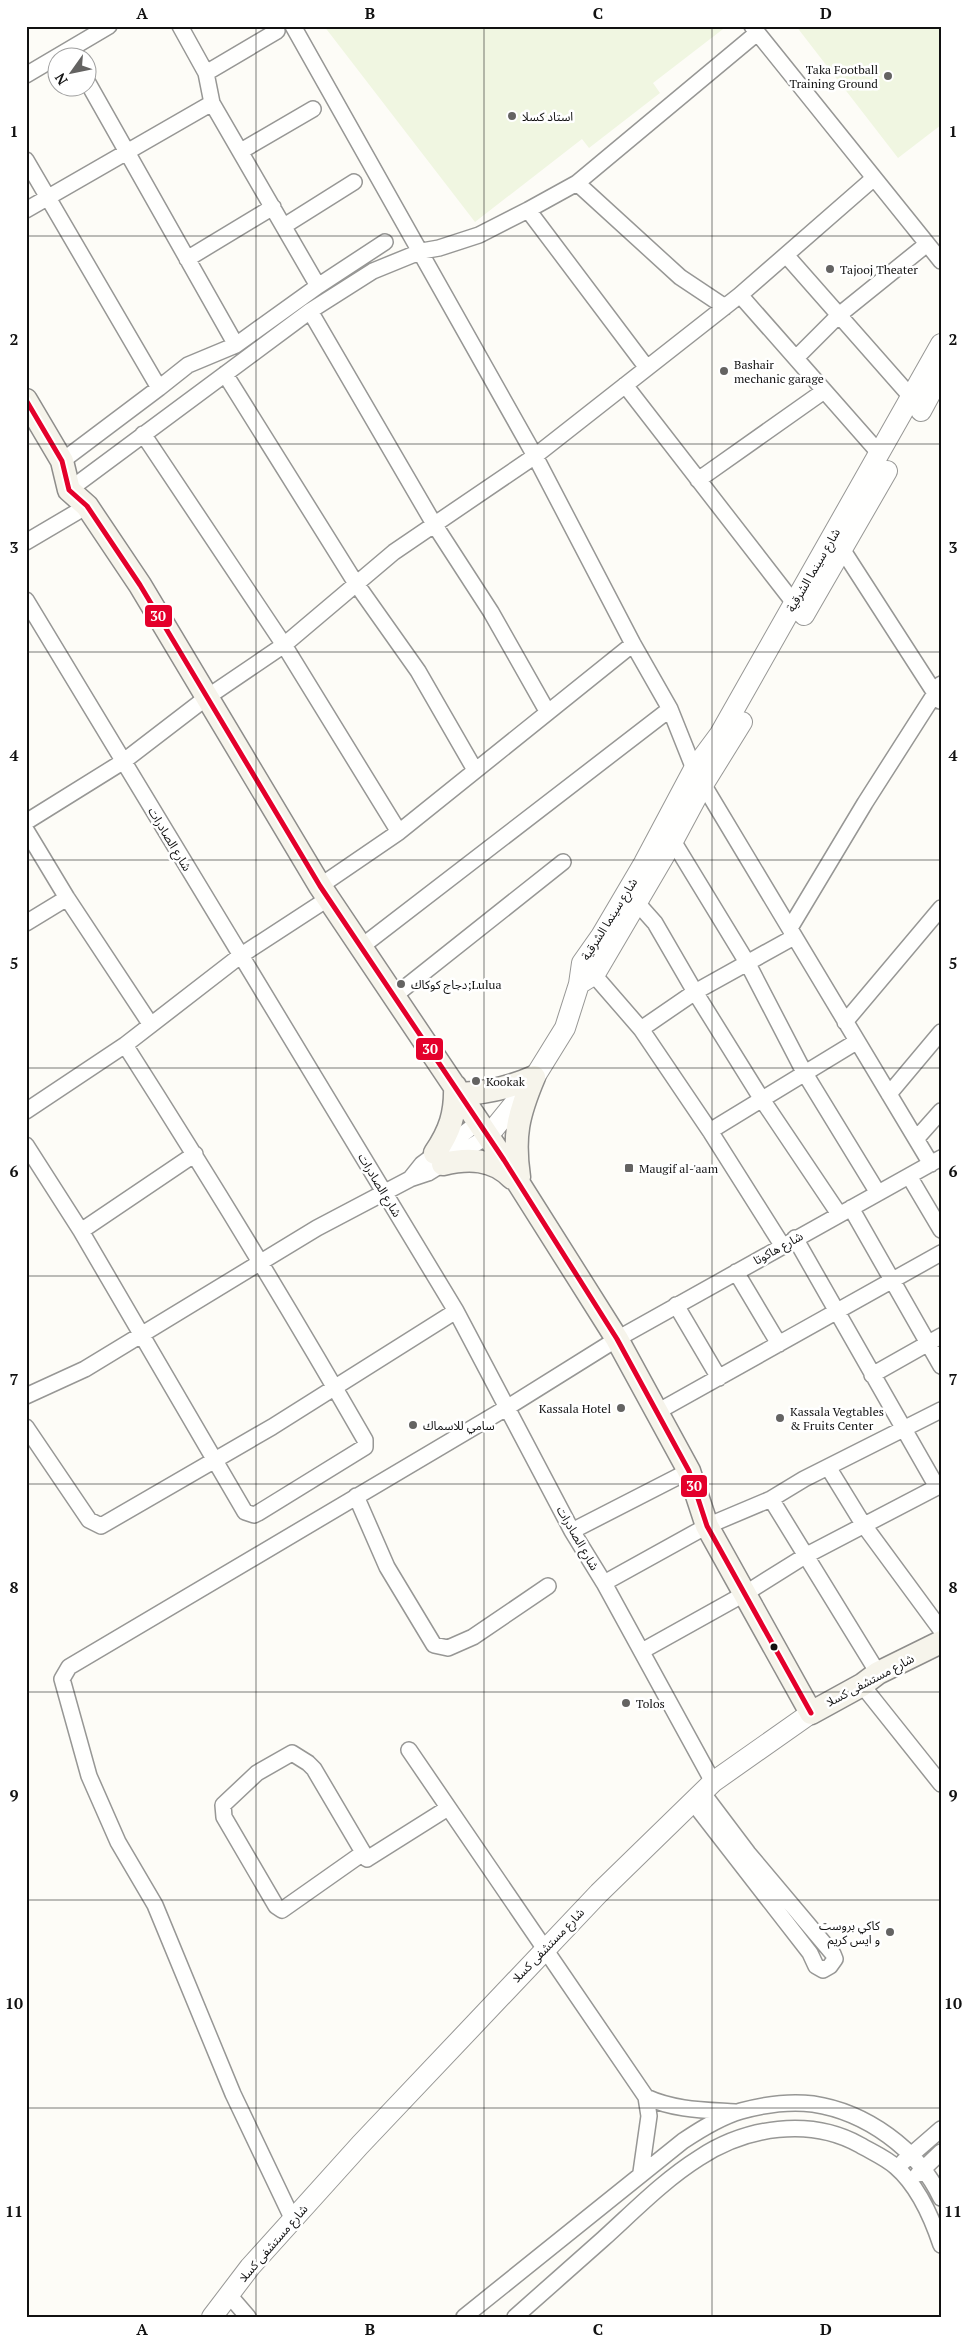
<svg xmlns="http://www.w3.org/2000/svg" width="967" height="2343" font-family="'PT Serif','Noto Sans Arabic',serif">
<rect width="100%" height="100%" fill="#fdfcf7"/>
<path fill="#f0f6e1" d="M 324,26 L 727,26 L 653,83 L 660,93 L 589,148 L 582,139 L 475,222 Z
M 796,26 L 941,26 L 941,125 L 898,158 Z"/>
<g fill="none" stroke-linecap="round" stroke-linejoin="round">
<g stroke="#979795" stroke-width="18">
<path id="minor" d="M 180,26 L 206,73 L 212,103 L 318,286
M 293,26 L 535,456 L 633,644 L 670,709 L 694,769 L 931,1164
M 752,26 L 941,261
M 206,73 L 277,31
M 26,75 L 109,26
M 88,83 L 236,345
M 241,151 L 313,109
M 26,160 L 159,388 L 188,365 L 236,345 L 318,286 L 385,242
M 577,183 L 680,277 L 725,307
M 26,210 L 212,103
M 528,210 L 647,368
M 284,226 L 354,182
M 786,255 L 912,398
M 187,259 L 273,207
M 740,295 L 880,454
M 310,311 L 434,524 L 491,612 L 547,711
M 796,358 L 839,315 L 927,244
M 225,374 L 355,582 L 418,671 L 475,770
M 625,385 L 794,603
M 143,434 L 284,645 L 399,832
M 62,461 L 159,388
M 698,480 L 824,391
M 69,490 L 310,311 L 373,271 L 422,251 L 439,248 L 479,235 L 528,210 L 577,183 L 757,33
M 26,542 L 87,506
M 842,549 L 940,701
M 26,600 L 456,1311 L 572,1531 L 604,1583 L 713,1782
M 26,822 L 124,761 L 206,698 L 284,645 L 394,552 L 535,456 L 740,295 L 874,178
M 26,830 L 67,898 L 151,1025
M 673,841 L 748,964 L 804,1072 L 878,1193
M 320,886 L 399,832 L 633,644
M 631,896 L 655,923 L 695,992 L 761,1098 L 839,1214
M 26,923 L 67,898
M 790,928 L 865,803 L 941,684
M 361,947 L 670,709
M 588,968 L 641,1029 L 710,1131 L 782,1245
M 393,997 L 563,862
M 845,1022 L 941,908
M 641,1029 L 695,992 L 794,937
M 889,1094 L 941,1032
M 26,1111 L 125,1045 L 240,956 L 329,898
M 710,1131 L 856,1042
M 917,1138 L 941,1111
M 26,1145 L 81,1231 L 245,1512 L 254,1515 L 258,1513 L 365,1447 L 365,1440 C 288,1306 208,1175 125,1045
M 909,1176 L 941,1230
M 410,1179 L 422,1164 L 479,1122
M 851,1208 L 941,1366
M 81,1231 L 195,1154
M 795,1238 L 937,1487
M 736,1272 L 779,1344
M 676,1305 L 719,1378
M 872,1375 L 941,1336
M 26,1396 L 85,1369 L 317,1228 L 410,1179 L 428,1173 L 488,1136
M 657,1412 L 941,1253
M 26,1427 L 89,1520 L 101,1526 L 272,1427 L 456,1311
M 828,1467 L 863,1524 L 941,1630
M 356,1496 L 387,1567 L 434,1645 L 448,1648 L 473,1637 L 548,1586
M 771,1499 L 878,1673
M 572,1531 L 689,1471
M 604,1583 L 707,1526 L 771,1499 L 804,1479 L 941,1410
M 642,1651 L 746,1593 L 805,1556 L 941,1485
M 862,1685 L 941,1784
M 409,1750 L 646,2097 L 649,2116 L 641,2172
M 692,1801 L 810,1953 L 816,1966 L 823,1970 L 830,1966 L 835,1959 L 833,1954 L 748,1853 L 702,1792
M 367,1859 L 314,1769 L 308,1763 L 292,1753 L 257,1773 L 223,1805 L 224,1817 L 276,1906 L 282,1910 L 363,1853 L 367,1859 L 448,1808
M 646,2097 C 674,2110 704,2110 735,2112
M 903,2162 L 941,2129
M 918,2174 L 941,2152
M 293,2220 L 233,2094 L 155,1905 L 118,1842 L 89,1776 L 62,1679 L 69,1667 L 508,1407 L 617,1339 L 941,1158
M 229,2295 L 248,2317
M 464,2317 L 683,2141 C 701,2129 720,2117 741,2111 C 763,2105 790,2101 813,2104 C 866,2112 918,2149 941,2198
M 515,2317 C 544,2291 574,2265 603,2239 C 634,2211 664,2180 699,2158 C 746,2127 810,2117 860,2145 C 872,2152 886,2158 896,2167 C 918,2186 932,2218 941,2245"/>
</g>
<g stroke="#979795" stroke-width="22">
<path id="tertiary" d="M 921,411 L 941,374
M 804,615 L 887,471
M 579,984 L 595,974 L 673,841 L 703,785 L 742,722
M 488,1136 L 531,1083 L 565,1028 L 579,984 L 582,963 L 601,936 L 644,863 L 694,769 L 720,734 L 941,344
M 212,2317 L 250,2267 L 360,2145 L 599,1893 L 713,1782 L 811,1713"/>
</g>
<g stroke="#8e8d8b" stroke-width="25">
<path id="secondary" d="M 26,400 L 62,461 L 69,490 L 87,506 L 140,585 L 320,886 L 504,1160 L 617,1339 L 689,1471 L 707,1526 L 811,1713 L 862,1685 L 878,1673 L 941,1642
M 460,1094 C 487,1093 509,1088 534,1077
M 435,1153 C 450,1131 456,1113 455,1086
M 443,1164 C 468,1158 493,1158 512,1178
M 519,1177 C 513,1136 518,1115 534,1077"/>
</g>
<use href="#minor" stroke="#fffffe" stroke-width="15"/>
<use href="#tertiary" stroke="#fffffe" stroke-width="20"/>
<use href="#secondary" stroke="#f6f4eb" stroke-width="22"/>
<g stroke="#fff" stroke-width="9">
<path id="bus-1" d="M 26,400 L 62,461 L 69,490 L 87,506 L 140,585 L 320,886 L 504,1160 L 617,1339 L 689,1471 L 707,1526 L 811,1713"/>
</g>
<use href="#bus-1" stroke="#e4002b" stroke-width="5"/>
</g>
<path fill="none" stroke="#111" stroke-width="1" stroke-opacity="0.55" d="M 256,26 L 256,2317M 484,26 L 484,2317M 712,26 L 712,2317M 26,236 L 941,236M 26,444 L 941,444M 26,652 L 941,652M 26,860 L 941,860M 26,1068 L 941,1068M 26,1276 L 941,1276M 26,1484 L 941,1484M 26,1692 L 941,1692M 26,1900 L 941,1900M 26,2108 L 941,2108"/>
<g fill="#646362" stroke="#fff" stroke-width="2">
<circle cx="888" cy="76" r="5"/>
<circle cx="512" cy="116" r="5"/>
<circle cx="830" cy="269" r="5"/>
<circle cx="724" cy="371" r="5"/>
<circle cx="401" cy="984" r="5"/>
<circle cx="476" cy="1081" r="5"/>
<rect x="624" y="1163" width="10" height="10" rx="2.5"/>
<circle cx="621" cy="1408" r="5"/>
<circle cx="780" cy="1418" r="5"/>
<circle cx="413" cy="1425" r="5"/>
<circle cx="626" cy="1703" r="5"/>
<circle cx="890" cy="1932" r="5"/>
</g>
<circle fill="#111" stroke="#fff" stroke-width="2" cx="774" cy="1647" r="4.5"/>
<g text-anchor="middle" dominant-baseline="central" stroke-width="5" stroke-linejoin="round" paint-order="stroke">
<g font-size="12" fill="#111" stroke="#fff" text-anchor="start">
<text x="878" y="69" text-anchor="end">Taka Football<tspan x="878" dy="14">Training Ground</tspan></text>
<text x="522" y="116">استاد كسلا</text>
<text x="840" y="269">Tajooj Theater</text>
<text x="734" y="364">Bashair<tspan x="734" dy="14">mechanic garage</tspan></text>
<text x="411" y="984">دجاج كوكاك;Lulua</text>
<text x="486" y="1081">Kookak</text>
<text x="639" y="1168">Maugif al-'aam</text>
<text x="611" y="1408" text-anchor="end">Kassala Hotel</text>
<text x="790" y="1411">Kassala Vegtables<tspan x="790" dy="14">&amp; Fruits Center</tspan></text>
<text x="423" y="1425">سامي للاسماك</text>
<text x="636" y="1703">Tolos</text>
<text x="880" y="1925" text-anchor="end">كاكي بروست<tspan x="880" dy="14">و ايس كريم</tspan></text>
</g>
<g font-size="12" fill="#111" stroke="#fff">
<text transform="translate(813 570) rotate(-60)">شارع سينما الشرقية</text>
<text transform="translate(170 839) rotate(59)">شارع الصادرات</text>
<text transform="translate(609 919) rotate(-58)">شارع سينما الشرقية</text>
<text transform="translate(380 1185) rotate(59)">شارع الصادرات</text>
<text transform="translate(778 1248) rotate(-29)">شارع هاكوتا</text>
<text transform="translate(578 1538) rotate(60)">شارع الصادرات</text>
<text transform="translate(870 1680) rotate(-28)">شارع مستشفى كسلا</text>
<text transform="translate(548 1945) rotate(-46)">شارع مستشفى كسلا</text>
<text transform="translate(273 2243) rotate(-49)">شارع مستشفى كسلا</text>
</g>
</g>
<g stroke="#fff" stroke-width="2">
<rect x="144" y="604" width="29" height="24" rx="5" fill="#e4002b"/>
<rect x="415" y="1037" width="29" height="24" rx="5" fill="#e4002b"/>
<rect x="680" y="1474" width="28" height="24" rx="5" fill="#e4002b"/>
</g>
<g font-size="14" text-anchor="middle" font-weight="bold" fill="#fff">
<text x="158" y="621">30</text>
<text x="430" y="1054">30</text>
<text x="694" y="1491">30</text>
</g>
<rect width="967" height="2343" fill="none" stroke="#ffffff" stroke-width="55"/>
<g transform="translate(72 72) rotate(237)"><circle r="24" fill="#ffffff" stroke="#a0a0a0"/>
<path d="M0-4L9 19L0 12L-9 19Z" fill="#646362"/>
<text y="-8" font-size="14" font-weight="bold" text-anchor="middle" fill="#111111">N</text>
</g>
<rect x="28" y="28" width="912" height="2288" fill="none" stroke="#111" stroke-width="2"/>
<g font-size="16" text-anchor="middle" font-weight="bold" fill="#111">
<text x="142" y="19">A</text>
<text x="370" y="19">B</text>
<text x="598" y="19">C</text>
<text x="826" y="19">D</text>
<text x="14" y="137">1</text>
<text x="953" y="137">1</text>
<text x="14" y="345">2</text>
<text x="953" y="345">2</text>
<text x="14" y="553">3</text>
<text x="953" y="553">3</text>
<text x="14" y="761">4</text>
<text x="953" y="761">4</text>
<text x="14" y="969">5</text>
<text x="953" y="969">5</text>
<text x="14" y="1177">6</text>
<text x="953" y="1177">6</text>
<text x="14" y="1385">7</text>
<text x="953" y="1385">7</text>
<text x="14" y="1593">8</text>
<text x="953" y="1593">8</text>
<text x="14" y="1801">9</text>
<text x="953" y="1801">9</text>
<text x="14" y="2009">10</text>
<text x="953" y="2009">10</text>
<text x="14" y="2217">11</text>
<text x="953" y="2217">11</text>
<text x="142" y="2335">A</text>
<text x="370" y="2335">B</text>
<text x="598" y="2335">C</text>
<text x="826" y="2335">D</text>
</g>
</svg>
